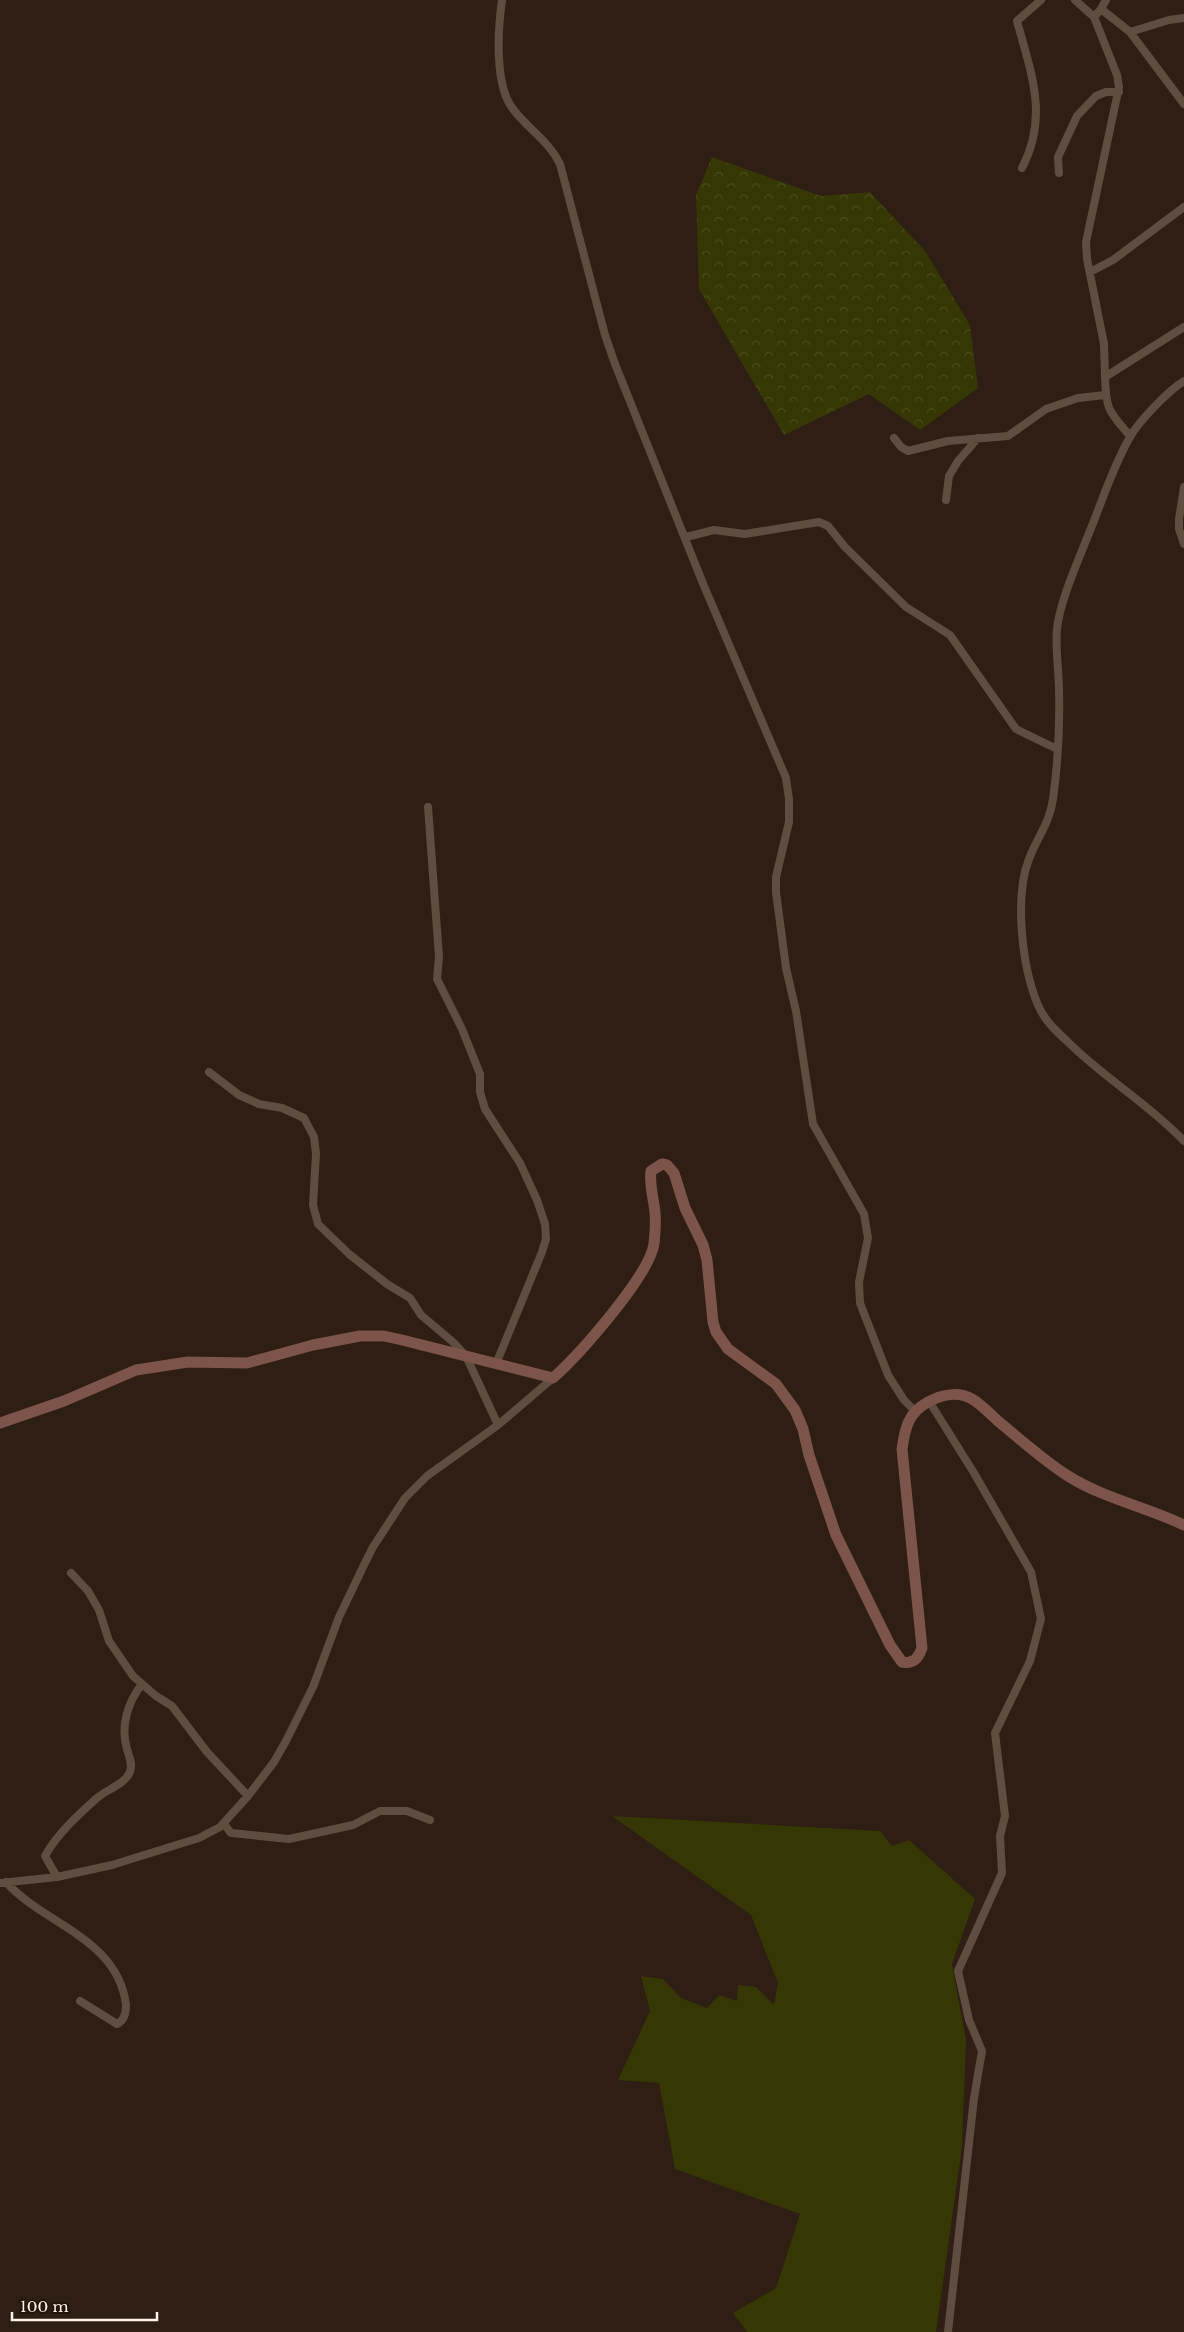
<svg xmlns="http://www.w3.org/2000/svg" width="1184" height="2332" font-family="'Libre Baskerville',serif">
<defs>
<pattern id="forest-crowns" width="20" height="18" patternUnits="userSpaceOnUse" patternTransform="scale(1.25)"><rect width="20" height="18" fill="#353805"/><path d="M2 6a3 3 0 1 1 6 0M12 15a3 3 0 1 1 6 0" fill="none" stroke="#494c1d"/></pattern>
</defs>
<rect width="100%" height="100%" fill="#2e1e13"/>
<path fill="#353805" d="M 612,1816 L 880,1831 L 892,1846 L 909,1840 L 975,1899 L 952,1964 L 966,2040 L 962,2147 L 936,2332 L 747,2332 L 733,2313 L 776,2288 L 800,2214 L 675,2169 L 659,2083 L 618,2080 L 650,2011 L 641,1976 L 663,1979 L 681,1998 L 707,2008 L 719,1995 L 737,2001 L 738,1985 L 756,1987 L 774,2005 L 778,1983 L 751,1915 Z"/>
<path fill="url(#forest-crowns)" d="M 712,157 L 821,196 L 870,192 L 925,251 L 970,325 L 978,388 L 920,430 L 869,394 L 784,435 L 699,289 L 696,195 Z"/>
<g fill="none" stroke-linecap="round" stroke-linejoin="round">
<path stroke="#604d41" stroke-width="8" d="M 502,0 C 498,28 494,85 513,109 C 528,129 549,141 560,164 L 605,335 L 615,364 L 704,586 L 786,778 L 789,799 L 789,822 L 776,877 L 776,892 L 786,968 L 796,1011 L 813,1124 L 864,1214 L 868,1238 L 859,1282 L 860,1303 L 888,1375 L 904,1400 L 915,1411
M 1075,0 L 1094,17
M 1106,0 L 1101,9 L 1130,32 L 1184,104
M 1101,9 L 1094,17 L 1117,75 L 1119,87 L 1086,242 L 1087,259 L 1104,344 L 1105,377
M 1130,32 L 1169,20 L 1184,18
M 1022,168 C 1049,116 1031,73 1017,21 L 1041,0
M 1059,173 L 1058,157 L 1077,116 L 1096,96 L 1106,92 L 1119,92
M 1090,272 L 1113,260 L 1184,207
M 1184,381 C 1168,391 1139,421 1130,437 C 1112,468 1101,505 1087,538 C 1077,564 1060,601 1057,629 C 1055,648 1059,670 1059,690 C 1060,726 1058,763 1053,799 C 1050,822 1037,838 1029,859 C 1014,897 1022,967 1038,1005 C 1044,1020 1056,1031 1068,1042 C 1104,1078 1149,1104 1184,1141
M 1130,436 C 1109,411 1106,411 1105,377 L 1184,327
M 894,438 L 901,447 L 908,451 L 948,441 L 1008,436 L 1046,409 L 1078,398 L 1105,395
M 1184,487 L 1179,519 L 1179,529 L 1184,544
M 946,500 L 949,476 L 958,461 L 978,438
M 686,537 L 714,530 L 745,534 L 819,522 L 828,526 L 845,547 L 906,607 L 950,635 L 1016,729 L 1057,749
M 428,807 L 439,957 L 437,979 L 462,1029 L 480,1074 L 480,1092 L 485,1109 L 520,1163 L 537,1200 L 545,1224 L 546,1239 L 542,1252 L 496,1364
M 209,1072 L 239,1095 L 259,1104 L 282,1108 L 304,1118 L 314,1137 L 316,1154 L 313,1205 L 318,1224 L 349,1254 L 387,1284 L 410,1298 L 421,1315 L 453,1342 L 466,1356 L 498,1425
M 929,1401 L 974,1473 L 1031,1572 L 1041,1619 L 1030,1661 L 995,1733 L 1005,1816 L 1000,1836 L 1002,1873 L 958,1971 L 969,2020 L 982,2051 L 974,2098 L 948,2332
M 71,1573 L 88,1591 L 99,1610 L 109,1641 L 133,1676 L 156,1696 L 172,1706 L 207,1752 L 248,1796
M 224,1824 L 231,1833 L 289,1839 L 353,1825 L 380,1811 L 407,1811 L 430,1820
M 57,1877 L 45,1856 C 57,1834 79,1814 97,1798 C 106,1790 125,1784 130,1772 C 133,1763 129,1757 127,1749 C 120,1726 128,1702 142,1684
M 6,1882 C 44,1925 118,1938 126,2005 C 126,2012 124,2021 117,2024 L 80,2001
M 0,1883 L 57,1877 L 112,1865 L 199,1838 L 220,1827 L 248,1796 L 274,1762 L 286,1741 L 313,1687 L 339,1617 L 364,1565 L 373,1547 L 405,1498 L 427,1476 L 498,1425 L 553,1378"/>
<path stroke="#7d544a" stroke-width="11" d="M 0,1423 L 64,1401 L 136,1370 L 188,1362 L 247,1363 L 313,1345 L 360,1336 L 384,1336 L 402,1340 L 553,1378 C 579,1355 649,1276 654,1244 C 655,1234 656,1223 655,1213 C 654,1199 649,1186 651,1171 L 662,1164 L 667,1165 L 674,1173 L 685,1208 L 703,1245 L 707,1260 L 713,1322 L 716,1332 L 728,1349 L 776,1384 L 795,1410 L 803,1429 L 809,1455 L 836,1535 L 890,1645 L 902,1662 C 913,1664 918,1659 922,1648 L 902,1449 C 905,1428 908,1413 928,1402 C 941,1395 958,1391 972,1399 C 981,1404 990,1414 998,1421 C 1021,1440 1043,1460 1068,1476 C 1103,1498 1146,1507 1184,1525"/>
</g>
<path d="M12 2312v8h145v-8" fill="none" stroke="#fef2eb" stroke-width="2.5"/>
<text x="20" y="2312" font-size="15" fill="#fef2eb" stroke="#24150a" stroke-width="4" paint-order="stroke">100 m</text>
</svg>
